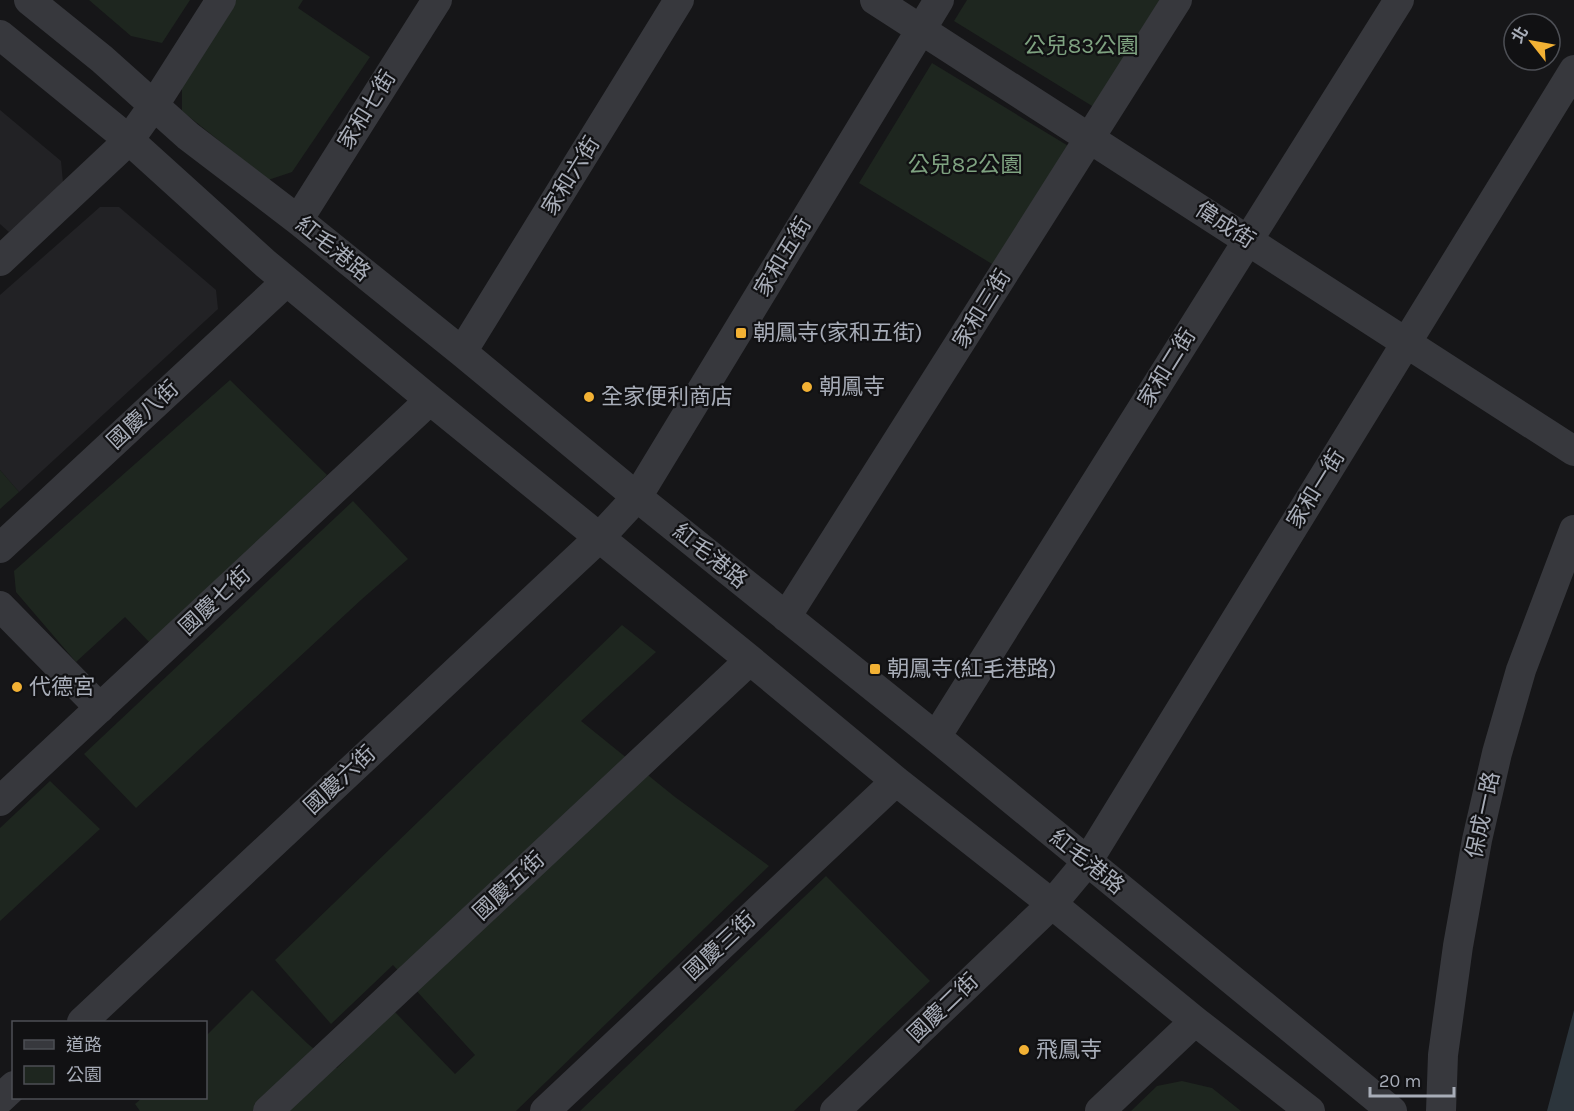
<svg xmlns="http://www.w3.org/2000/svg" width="1574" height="1111" font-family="Karla,'Noto Sans TC',sans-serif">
<rect width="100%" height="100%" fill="#161618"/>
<path fill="#222225" d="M 0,110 L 61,161 L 63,183 L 9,232 L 0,224 Z
M 100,207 L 119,207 L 216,290 L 218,309 L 19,492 L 0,470 L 0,295 Z"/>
<path fill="#1e261f" d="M 89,0 L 190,0 L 162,43 L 131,36 Z
M 236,0 L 303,0 L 298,8 L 370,57 L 292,172 L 268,180 L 182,111 L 182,84 Z
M 967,0 L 1164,0 L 1097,109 L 954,21 Z
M 932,63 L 1070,147 L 997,267 L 859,183 Z
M 230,380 L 327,475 L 152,645 L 125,617 L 76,662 L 16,592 L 14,571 Z
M 0,470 L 19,492 L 0,509 Z
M 353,501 L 408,559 L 362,599 L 136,808 L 84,754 Z
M 622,625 L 656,652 L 581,721 L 675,797 L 769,866 L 516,1111 L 140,1111 L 135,1104 L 142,1098 L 206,1098 L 206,1036 L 252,990 L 308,1044 L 337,1068 L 393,1010 L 455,1074 L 475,1055 L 393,965 L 331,1024 L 275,960 Z
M 50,781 L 100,829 L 0,921 L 0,828 Z
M 826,876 L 930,981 L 794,1111 L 580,1111 Z
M 1182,1081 L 1212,1088 L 1241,1111 L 1131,1111 L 1157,1086 Z"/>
<path fill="#2c353c" d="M 1574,1010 L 1574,1111 L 1547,1111 Z"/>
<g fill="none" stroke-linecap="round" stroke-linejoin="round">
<path stroke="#37383d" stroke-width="30" d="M 29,0 L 102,59 L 188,136 L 298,220 L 462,352 L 637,497 L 936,737 L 1392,1111
M 875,0 L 1574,451
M 0,35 L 129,140 L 266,264 L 430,400 L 750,660 L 896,781 L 1052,904 L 1195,1021 L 1310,1111
M 298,220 L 437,0
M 0,261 L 129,140 L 154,105 L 221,0
M 462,352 L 679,0
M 0,548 L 286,282
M 0,606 L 100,708
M 786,617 L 1177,0
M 936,737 L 1399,0
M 0,801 L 430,400
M 82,1022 L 599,538 L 637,497 L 939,0
M 0,1099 L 14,1086
M 268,1111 L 750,660
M 545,1111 L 896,781
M 835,1111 L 1052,904 L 1087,862 L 1574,70
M 1100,1111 L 1195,1021
M 1441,1111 L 1443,1055 L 1458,946 L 1477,840 L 1497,753 L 1521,670 L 1574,530"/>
</g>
<g fill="#f2b134" stroke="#111113" stroke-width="2">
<rect x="735" y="327" width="12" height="12" rx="3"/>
<circle cx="807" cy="387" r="6"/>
<circle cx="589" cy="397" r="6"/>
<rect x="869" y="663" width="12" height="12" rx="3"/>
<circle cx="17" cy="687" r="6"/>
<circle cx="1024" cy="1050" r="6"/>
</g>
<g text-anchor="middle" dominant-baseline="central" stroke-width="4.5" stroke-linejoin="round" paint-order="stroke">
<g font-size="22" fill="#7fa381" stroke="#111113">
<text x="1081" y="46">公兒83公園</text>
<text x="965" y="165">公兒82公園</text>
</g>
<g font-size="22" fill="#a8adb8" stroke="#111113">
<text transform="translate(367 110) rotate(-58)">家和七街</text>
<text transform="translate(571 176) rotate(-58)">家和六街</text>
<text transform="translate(1225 225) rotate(33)">偉成街</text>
<text transform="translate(333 249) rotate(39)">紅毛港路</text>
<text transform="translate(783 257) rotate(-59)">家和五街</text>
<text transform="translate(982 309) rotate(-58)">家和三街</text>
<text transform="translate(1167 368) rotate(-58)">家和二街</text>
<text transform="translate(143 415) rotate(-43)">國慶八街</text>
<text transform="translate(1316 489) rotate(-58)">家和一街</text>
<text transform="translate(710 556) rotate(39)">紅毛港路</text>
<text transform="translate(215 601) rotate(-43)">國慶七街</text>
<text transform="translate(340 780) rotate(-43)">國慶六街</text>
<text transform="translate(1483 815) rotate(-78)">保成一路</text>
<text transform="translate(1087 862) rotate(39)">紅毛港路</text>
<text transform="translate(509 886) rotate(-43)">國慶五街</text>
<text transform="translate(720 946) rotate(-43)">國慶三街</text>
<text transform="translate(943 1008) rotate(-44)">國慶二街</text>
</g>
<g font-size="22" fill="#a8adb8" stroke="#111113" text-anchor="start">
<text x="753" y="333">朝鳳寺(家和五街)</text>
<text x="819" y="387">朝鳳寺</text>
<text x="601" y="397">全家便利商店</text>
<text x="887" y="669">朝鳳寺(紅毛港路)</text>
<text x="29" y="687">代德宮</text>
<text x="1036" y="1050">飛鳳寺</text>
</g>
</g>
<rect x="12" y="1021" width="195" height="78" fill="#111113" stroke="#4d4f55" stroke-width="1.5"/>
<rect x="24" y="1040" width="30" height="9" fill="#37383d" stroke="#4d4f55" stroke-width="1.5"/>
<text x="66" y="1051" font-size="18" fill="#a8adb8">道路</text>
<rect x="24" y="1066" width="30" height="18" fill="#1e261f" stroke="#4d4f55" stroke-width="1.5"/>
<text x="66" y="1081" font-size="18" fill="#a8adb8">公園</text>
<g transform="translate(1532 42) rotate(301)"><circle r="28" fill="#111113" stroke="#4d4f55" stroke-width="1.5"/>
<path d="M0-4.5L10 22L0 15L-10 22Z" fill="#f2b134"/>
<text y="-9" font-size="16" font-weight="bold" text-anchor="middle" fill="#a8adb8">北</text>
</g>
<path d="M1370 1087v9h84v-9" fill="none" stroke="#a8adb8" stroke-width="3"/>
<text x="1379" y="1087" font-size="18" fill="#a8adb8" stroke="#111113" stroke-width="4.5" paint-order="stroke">20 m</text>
</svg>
